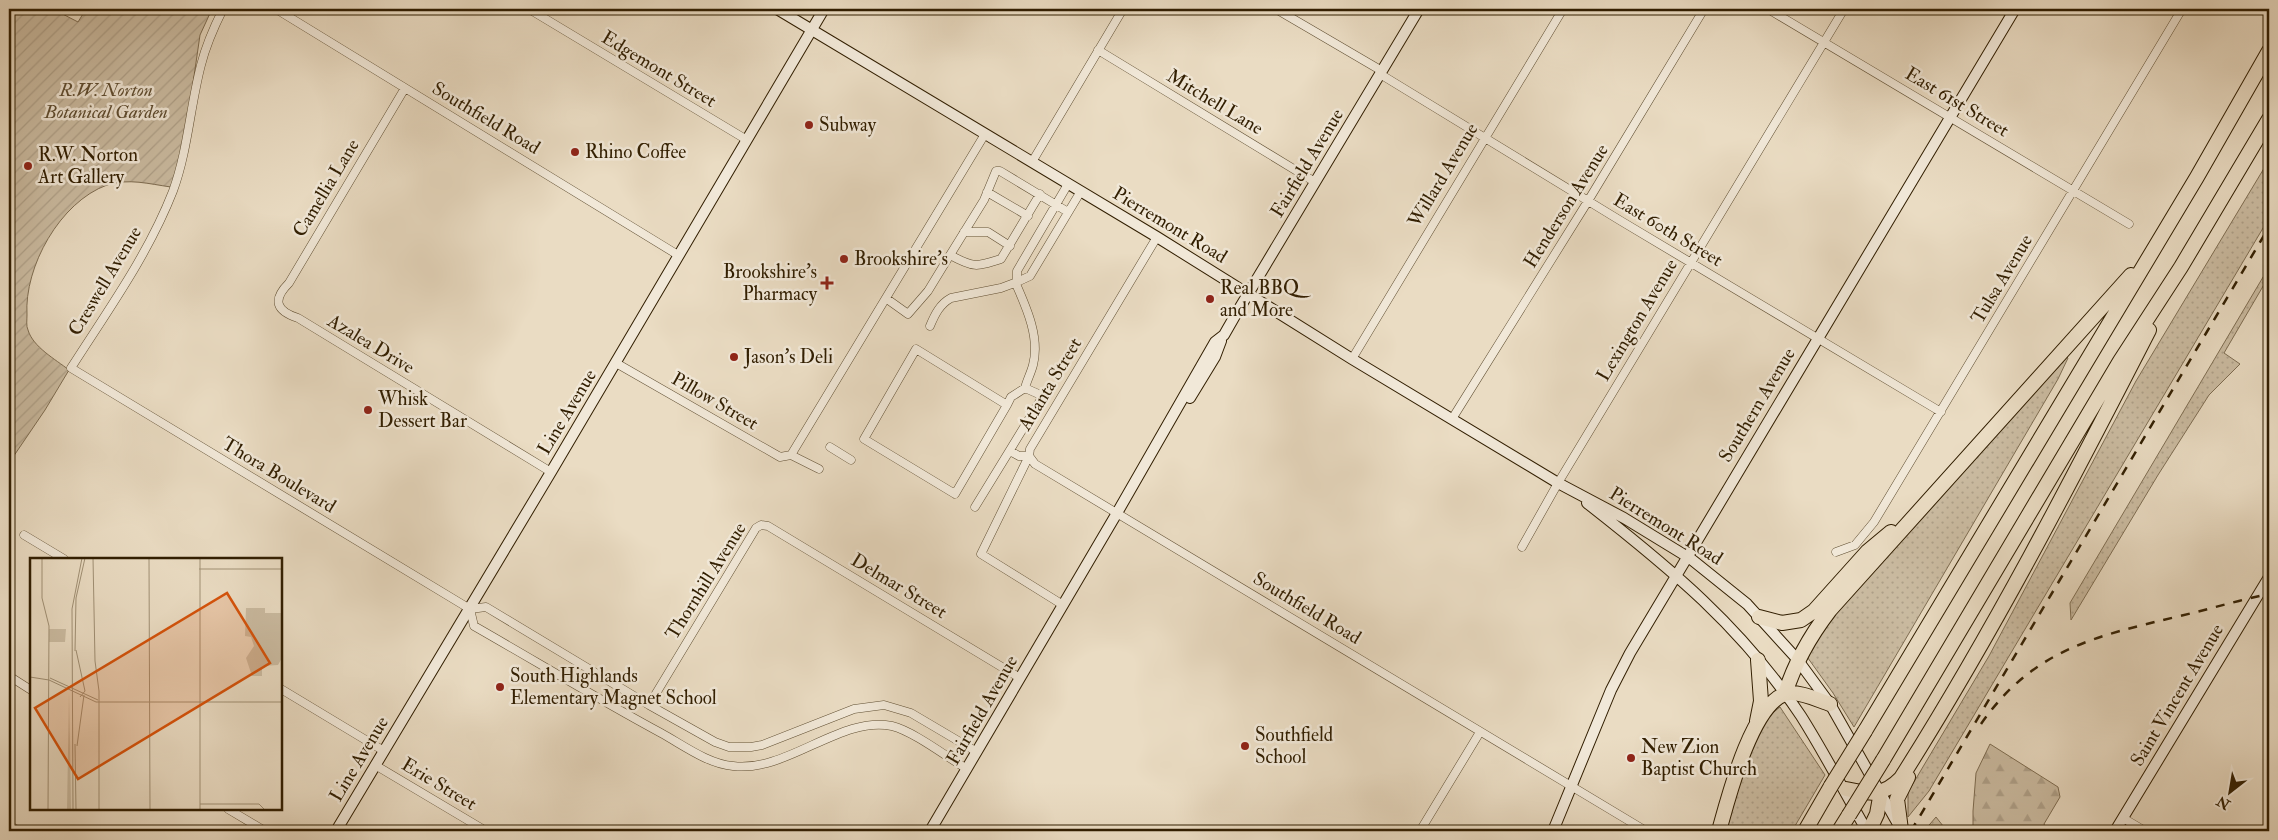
<svg xmlns="http://www.w3.org/2000/svg" width="2278" height="840" font-family="'IM FELL Double Pica',serif">
<defs>
<pattern id="grass-dots" width="8" height="8" patternUnits="userSpaceOnUse" patternTransform="scale(1.25)"><rect width="8" height="8" fill="#cbbca2"/><path d="M2 2h.1M6 6h.1" fill="none" stroke="#afa18a" stroke-width="1.8" stroke-linecap="round"/></pattern>
<pattern id="forest-firs" width="22" height="20" patternUnits="userSpaceOnUse" patternTransform="scale(1.25)"><rect width="22" height="20" fill="#cbbca2"/><path d="M5 1l3.5 6h-7zM16 11l3.5 6h-7z" fill="#afa18a"/></pattern>
<pattern id="garden-furrows" width="10" height="10" patternUnits="userSpaceOnUse" patternTransform="scale(1.25)"><rect width="10" height="10" fill="#cbbca2"/><path d="M-1 1l2-2M0 10L10 0M9 11l2-2" fill="none" stroke="#afa18a"/></pattern>
</defs>
<rect width="100%" height="100%" fill="#eadcc3"/>
<filter id="stains"><feTurbulence type="fractalNoise" baseFrequency=".004" numOctaves="4"/><feColorMatrix values="0 0 0 0 .2 0 0 0 0 .09 0 0 0 0 .02 0 0 0 .5 -.17"/></filter>
<radialGradient id="worn" r=".72"><stop offset=".6" stop-color="#630" stop-opacity="0"/><stop offset="1" stop-color="#630" stop-opacity=".3"/></radialGradient>
<path fill="url(#grass-dots)" stroke="#7e6d52" d="M 2269,160 L 2269,218 L 1929,791 L 1908,817 L 1908,792 L 1989,656 L 2136,381 Z
M 2269,267 L 2269,276 L 2224,353 L 2240,364 L 2209,395 L 2158,475 L 2071,620 L 2070,603 Z
M 2065,355 L 2068,358 L 2058,379 L 1854,727 L 1833,693 L 1805,654 L 1823,626 Z
M 1780,707 L 1825,775 L 1792,831 L 1724,831 C 1736,792 1746,731 1780,707 Z
M 1936,817 L 1947,831 L 1923,831 L 1924,831 Z"/>
<path fill="url(#forest-firs)" stroke="#7e6d52" d="M 1990,744 L 2058,787 L 2060,797 L 2044,824 L 2047,831 L 1973,831 L 1973,811 L 1976,773 Z"/>
<path fill="url(#garden-furrows)" stroke="#7e6d52" d="M 9,9 L 53,9 L 78,22 L 86,9 L 212,9 L 200,35 L 183,152 L 171,187 C 149,184 129,178 107,185 C 60,202 24,267 27,315 C 27,320 26,326 28,330 C 33,347 55,359 69,370 L 45,410 L 9,463 Z"/>
<g fill="none" stroke-linecap="round" stroke-linejoin="round">
<g stroke="#5f4e32" stroke-width="9">
<path id="street" d="M 223,9 C 214,27 206,45 201,65 C 190,107 188,150 173,191 C 148,255 108,310 71,368 L 470,609 L 486,607 L 649,705 L 715,742 L 729,747 L 751,747 L 762,745 L 854,709 L 884,705 L 911,713 L 977,752
M 276,9 L 678,255
M 529,9 L 747,140
M 1276,9 L 1382,71
M 1768,9 L 2129,224
M 1098,50 L 1315,182
M 1380,74 L 1621,221 L 1941,412
M 405,88 L 289,283 C 272,300 276,311 298,318 L 551,472
M 1032,162 L 1123,9
M 1068,184 L 1017,271 L 1017,282 L 1030,276 L 1081,191
M 987,192 L 1028,216
M 964,232 L 988,232 L 1010,246
M 950,255 C 974,268 976,267 1001,259 L 1040,194
M 1016,284 C 1027,309 1040,338 1033,365 C 1031,373 1027,380 1025,388
M 887,299 L 908,314 L 928,291 L 950,255 L 984,200 L 996,171 L 1000,171 L 1068,212
M 930,326 C 935,314 940,304 951,298 L 1001,288 L 1017,282
M 1352,359 L 1563,9
M 616,363 L 780,457 L 791,455 L 985,134
M 1452,419 L 1588,201 L 1704,9
M 830,447 L 851,460
M 1010,451 L 1019,456 L 1029,456 L 1035,464 L 1646,831
M 791,455 L 819,469
M 975,507 L 1043,396 L 1025,388 L 1011,397 L 1007,405 L 955,494 L 864,439 L 916,349 L 1007,405
M 24,535 L 64,559
M 1522,547 L 1558,483 L 1844,9
M 1836,552 L 1855,545 L 1874,522 L 2182,9
M 1063,605 L 981,554 L 1029,456 L 1030,449 L 1157,237
M 470,609 L 474,626 C 537,662 598,699 661,733 C 683,745 708,764 733,766 C 787,773 841,715 892,726 C 913,731 947,757 967,769
M 9,676 L 31,690
M 281,689 L 384,751
M 649,705 L 756,528 L 761,525 L 768,526 L 1020,678
M 375,765 L 486,831
M 228,809 L 265,831
M 2123,818 L 2145,831
M 9,825 L 19,831
M 1420,831 L 1480,732"/>
</g>
<g stroke="#311e01" stroke-width="12">
<path id="secondary" d="M 777,9 L 1157,237 L 1352,359 L 1558,483 L 1624,518 L 1691,559 L 1747,604 L 1797,659 L 1830,704 L 1898,824
M 1190,398 L 1215,357 L 1221,341
M 1587,503 C 1670,568 1742,627 1801,716 C 1825,754 1845,793 1867,831
M 336,831 L 551,472 L 824,9
M 930,831 L 1117,513 L 1215,342 L 1224,335 L 1236,314 L 1419,9
M 1553,831 L 1611,690 L 1630,653 L 2015,9
M 2115,831 L 2269,577"/>
</g>
<g stroke="#311e01" stroke-width="16">
<path id="highway" d="M 1759,617 L 1782,623 L 1801,620 L 1814,611 L 1867,552 L 1891,532
M 1785,694 C 1795,662 1810,636 1830,610 L 2131,275
M 1757,721 L 1761,701 L 1758,660
M 1865,731 L 2197,177 L 2269,51
M 1883,760 L 2120,361 L 2181,267 L 2269,119
M 1846,789 C 1869,794 1883,797 1901,778 C 1992,634 2071,482 2149,330
M 1901,830 L 1897,799 L 1908,777
M 1719,831 C 1728,799 1751,706 1785,694 C 1797,690 1818,700 1830,704
M 1805,831 L 1831,786
M 1839,831 L 1849,815
M 1869,831 L 1877,814 L 1881,792"/>
</g>
<use href="#street" stroke="#f1e8d8" stroke-width="8"/>
<use href="#secondary" stroke="#f1e8d8" stroke-width="10"/>
<use href="#highway" stroke="#eadcc3" stroke-width="14"/>
<path stroke="#311e01" stroke-width="2.5" stroke-dasharray="9 9" stroke-linecap="butt" d="M 1981,724 C 2033,649 2096,636 2180,616 C 2210,609 2239,600 2269,594
M 1911,831 L 2269,227"/>
<g stroke="#311e01" stroke-width="16" stroke-linecap="butt">
<path id="highway-bridge" d="M 1831,786 L 1865,731
M 1849,815 L 1883,760"/>
</g>
<use href="#highway-bridge" stroke="#eadcc3" stroke-width="14"/>
</g>
<g fill="#8f2418" stroke="#f1e8d8" stroke-width="2">
<circle cx="809" cy="125" r="5"/>
<circle cx="575" cy="152" r="5"/>
<circle cx="28" cy="166" r="5"/>
<circle cx="844" cy="259" r="5"/>
<path d="M824.5 275.5h5v5h5v5h-5v5h-5v-5h-5v-5h5z"/>
<circle cx="1210" cy="299" r="5"/>
<circle cx="734" cy="357" r="5"/>
<circle cx="368" cy="410" r="5"/>
<circle cx="500" cy="687" r="5"/>
<circle cx="1245" cy="746" r="5"/>
<circle cx="1631" cy="758" r="5"/>
</g>
<g text-anchor="middle" dominant-baseline="central" stroke-width="5" stroke-linejoin="round" paint-order="stroke">
<g font-size="19" fill="#311e01" stroke="#f1e8d8">
<text transform="translate(659 69) rotate(31)">Edgemont Street</text>
<text transform="translate(1215 102) rotate(31)">Mitchell Lane</text>
<text transform="translate(1957 102) rotate(31)">East 61st Street</text>
<text transform="translate(486 118) rotate(31)">Southfield Road</text>
<text transform="translate(1307 163) rotate(-59)">Fairfield Avenue</text>
<text transform="translate(1443 175) rotate(-59)">Willard Avenue</text>
<text transform="translate(326 188) rotate(-59)">Camellia Lane</text>
<text transform="translate(1566 206) rotate(-58)">Henderson Avenue</text>
<text transform="translate(1170 225) rotate(31)">Pierremont Road</text>
<text transform="translate(1668 230) rotate(31)">East 60th Street</text>
<text transform="translate(2002 279) rotate(-59)">Tulsa Avenue</text>
<text transform="translate(105 281) rotate(-59)">Creswell Avenue</text>
<text transform="translate(1637 320) rotate(-59)">Lexington Avenue</text>
<text transform="translate(371 344) rotate(31)">Azalea Drive</text>
<text transform="translate(1050 384) rotate(-59)">Atlanta Street</text>
<text transform="translate(715 401) rotate(30)">Pillow Street</text>
<text transform="translate(1757 405) rotate(-59)">Southern Avenue</text>
<text transform="translate(567 412) rotate(-59)">Line Avenue</text>
<text transform="translate(279 475) rotate(31)">Thora Boulevard</text>
<text transform="translate(1666 526) rotate(32)">Pierremont Road</text>
<text transform="translate(706 581) rotate(-58)">Thornhill Avenue</text>
<text transform="translate(899 586) rotate(31)">Delmar Street</text>
<text transform="translate(1307 608) rotate(31)">Southfield Road</text>
<text transform="translate(2177 695) rotate(-59)">Saint Vincent Avenue</text>
<text transform="translate(982 710) rotate(-60)">Fairfield Avenue</text>
<text transform="translate(359 759) rotate(-59)">Line Avenue</text>
<text transform="translate(439 784) rotate(31)">Erie Street</text>
</g>
<g font-size="19" font-style="italic" fill="#5f4d31" stroke="#f1e8d8">
<text x="106" y="90">R.W. Norton<tspan x="106" dy="22">Botanical Garden</tspan></text>
</g>
<g font-size="19" fill="#311e01" stroke="#f1e8d8" text-anchor="start">
<text x="819" y="125">Subway</text>
<text x="585" y="152">Rhino Coffee</text>
<text x="38" y="155">R.W. Norton<tspan x="38" dy="22">Art Gallery</tspan></text>
<text x="854" y="259">Brookshire's</text>
<text x="817" y="272" text-anchor="end">Brookshire's<tspan x="817" dy="22">Pharmacy</tspan></text>
<text x="1220" y="288">Real BBQ<tspan x="1220" dy="22">and More</tspan></text>
<text x="744" y="357">Jason's Deli</text>
<text x="378" y="399">Whisk<tspan x="378" dy="22">Dessert Bar</tspan></text>
<text x="510" y="676">South Highlands<tspan x="510" dy="22">Elementary Magnet School</tspan></text>
<text x="1255" y="735">Southfield<tspan x="1255" dy="22">School</tspan></text>
<text x="1641" y="747">New Zion<tspan x="1641" dy="22">Baptist Church</tspan></text>
</g>
</g>
<g transform="translate(30 558)">
<rect width="252" height="252" fill="#eadcc3"/>
<path d="M 19,71 L 36,71 L 35,84 L 19,84 ZM 39,135 L 40,182 L 41,252 L 37,252 Z" fill="#cbbca2"/>
<path d="M 216,50 L 235,50 L 235,55 L 252,55 L 252,100 L 248,107 L 232,108 L 232,118 L 222,118 L 216,100 L 224,88 L 221,79 L 215,78 Z" fill="#cbbca2"/>
<path fill="none" stroke="#a09075" stroke-width="1" d="M 12,0 L 12,40 L 19,68 L 18,252M 63,0 L 65,103 L 69,133 L 69,252M 119,0 L 120,252M 170,0 L 170,252M 169,11 L 253,11M 46,92 L 55,133 L 50,139M 45,93 L 46,40 L 55,0M 0,119 L 19,122 L 66,144 L 253,144M 20,120 L 68,142M 45,186 L 46,252M 47,188 L 54,137M 170,246 L 229,246 L 235,252M 43,252 L 42,51 L 52,0"/>
<path fill="#d6530b" fill-opacity="0.15" stroke="#d6530b" stroke-width="2.5" d="M 197,35 L 240,105 L 48,221 L 5,150 Z"/>
<rect width="252" height="252" fill="none" stroke="#311e01" stroke-width="2.5"/>
</g>
<rect width="2278" height="840" fill="none" stroke="#eadcc3" stroke-width="30"/>
<rect x="10" y="10" width="2258" height="820" fill="none" stroke="#311e01" stroke-width="2.5"/>
<rect x="15" y="15" width="2248" height="810" fill="none" stroke="#311e01"/>
<g transform="translate(2230 792) rotate(211)" stroke="#f1e8d8" stroke-width="4" paint-order="stroke">
<path d="M0-4L9 19L0 12L-9 19Z" fill="#311e01"/>
<text y="-8" font-size="14" font-weight="bold" text-anchor="middle" fill="#311e01">N</text>
</g>
<rect width="100%" height="100%" filter="url(#stains)"/>
<rect width="100%" height="100%" fill="url(#worn)"/>
</svg>
